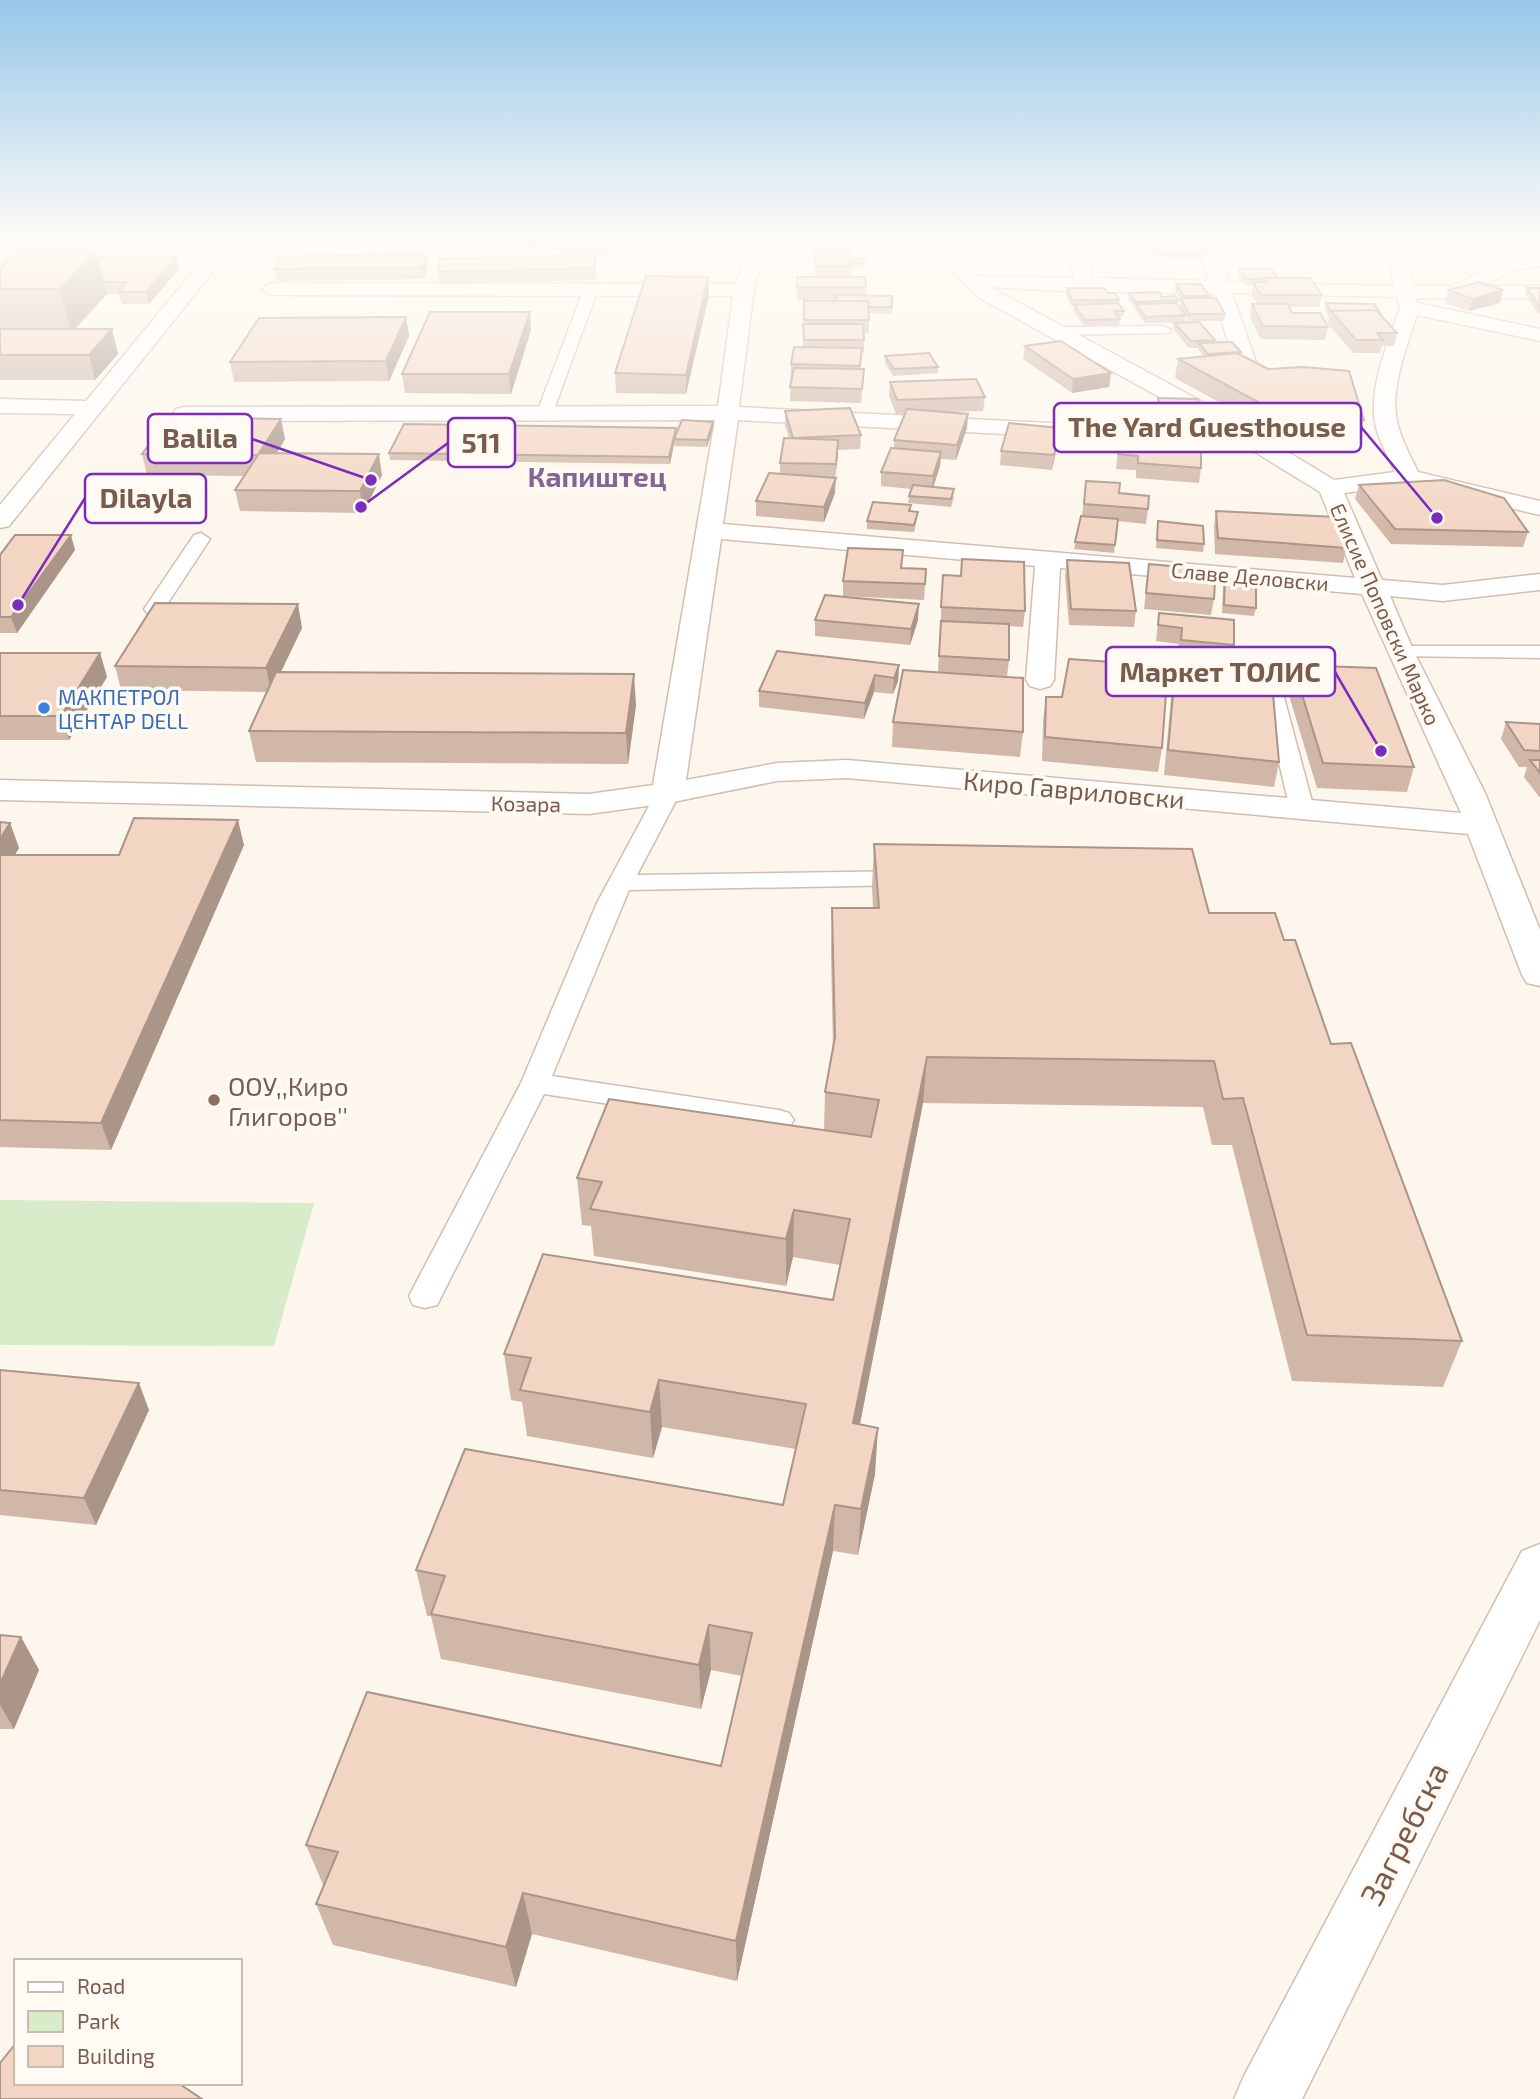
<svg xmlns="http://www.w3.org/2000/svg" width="1540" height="2099" font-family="'Exo 2',sans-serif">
<rect width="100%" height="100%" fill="#fdf6ec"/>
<path fill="#d8ecc9" d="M 0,1200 L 314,1203 L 274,1346 L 0,1345 Z"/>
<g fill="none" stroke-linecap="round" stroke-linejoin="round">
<g stroke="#d1beb0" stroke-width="3">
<path id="service" d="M 432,239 L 445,239 L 438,253 L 433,254 L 427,250 Z
M 591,285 L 598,289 L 552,415 L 550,418 L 538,418 L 536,415 L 584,289 Z
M 1164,326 L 1171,330 L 1169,333 L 1054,335 L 1047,331 L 1054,327 Z
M 201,533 L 210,539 L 164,609 L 161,613 L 147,613 L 144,609 L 194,535 Z
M 1400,646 L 1540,646 L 1540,658 L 1393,656 L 1390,652 L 1393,648 Z
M 1268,669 L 1275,671 L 1278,675 L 1314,809 L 1310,814 L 1294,814 L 1290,809 L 1258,675 L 1261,671 Z
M 668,786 L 676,788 L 680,793 L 637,875 L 909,871 L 918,873 L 921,878 L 918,883 L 909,885 L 629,890 L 552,1076 L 779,1110 L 789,1113 L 794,1120 L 789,1127 L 779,1130 L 544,1094 L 437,1305 L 425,1308 L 413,1305 L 409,1296 L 521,1083 L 597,903 L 656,793 L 660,788 Z"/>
</g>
<g stroke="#d1beb0" stroke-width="3">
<path id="minor" d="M 220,239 L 239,239 L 9,526 L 0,528 L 0,505 L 75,414 L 0,413 L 0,399 L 86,401 Z
M 752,239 L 770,239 L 755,281 L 739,407 L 1223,432 L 978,297 L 953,273 L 937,239 L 955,239 L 967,267 L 977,276 L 1074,278 L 1068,239 L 1086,239 L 1092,278 L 1209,281 L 1196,239 L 1214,239 L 1228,282 L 1394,286 L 1387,239 L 1405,239 L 1413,286 L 1453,286 L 1495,264 L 1540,256 L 1540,266 L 1513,270 L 1482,286 L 1540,286 L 1540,298 L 1416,298 L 1418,303 L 1540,329 L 1540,341 L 1417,315 C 1407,347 1392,382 1396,416 C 1399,436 1410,455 1418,472 L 1540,501 L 1540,515 L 1409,484 L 1344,493 L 1382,580 L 1443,585 L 1540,574 L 1540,590 L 1443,601 L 1390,596 L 1414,652 L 1485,793 L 1540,930 L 1540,986 L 1527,983 L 1522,975 L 1468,834 L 847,778 L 777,781 L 668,803 L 589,814 L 0,800 L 0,780 L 589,794 L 653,785 L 715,420 L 184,421 L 176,419 L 173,414 L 176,409 L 184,407 L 718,406 L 733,296 L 271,295 L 262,289 L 271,283 L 736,284 ZM 990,287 L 1084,292 L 1213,293 L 1238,374 L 1242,378 L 1256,378 L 1260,374 L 1232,293 L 1397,297 L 1400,307 C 1389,342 1372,377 1374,415 C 1375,434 1387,454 1395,472 L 1334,480 L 1234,419 ZM 738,420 L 1247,447 L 1320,492 L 1355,578 L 723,524 ZM 721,539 L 1035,566 L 1026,680 L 1030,686 L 1040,689 L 1050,686 L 1054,680 L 1060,568 L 1362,594 L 1461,813 L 847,760 L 777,763 L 686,780 Z
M 1540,1544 L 1540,1620 L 1302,2099 L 1234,2099 L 1244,2076 L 1522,1551 Z"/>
</g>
<use href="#service" fill="#fff" fill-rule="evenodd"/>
<use href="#minor" fill="#fff" fill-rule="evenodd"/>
</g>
<path fill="#d1b7a8" d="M 466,239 L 626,239 L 603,257 L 595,256 L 596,280 L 439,284 L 438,272 L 592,255 Z
M 816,239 L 874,239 L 873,246 L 847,246 L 851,266 L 851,277 L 866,287 L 866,296 L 892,296 L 892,314 L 869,313 L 869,333 L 864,333 L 864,353 L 861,353 L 861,369 L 864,369 L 861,403 L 790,401 L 791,364 L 803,347 L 804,301 L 836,301 L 836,300 L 797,300 L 797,277 L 816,277 L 813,256 L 813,244 L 825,244 L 824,239 Z
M 1154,239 L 1200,239 L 1206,253 L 1205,259 L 1155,258 L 1151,247 L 1152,241 L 1155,241 Z
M 96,252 L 98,261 L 176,257 L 179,269 L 149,304 L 122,304 L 119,294 L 107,294 L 75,329 L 112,329 L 118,354 L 95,380 L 0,380 L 0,268 Z
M 427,254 L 428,266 L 424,279 L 277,281 L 274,269 Z
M 865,259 L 864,266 L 863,269 L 852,269 L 852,262 Z
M 1239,269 L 1278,278 L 1322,295 L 1319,307 L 1289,307 L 1292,313 L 1328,327 L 1325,340 L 1261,339 L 1250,317 L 1252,304 L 1257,304 L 1251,295 L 1253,285 L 1245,285 L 1238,275 Z
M 1176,284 L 1209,296 L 1209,298 L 1225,314 L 1224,321 L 1188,321 L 1186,316 L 1185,322 L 1145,323 L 1135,310 L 1136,308 L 1128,300 L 1129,293 L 1162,297 L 1179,300 L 1178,305 L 1185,314 L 1180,305 L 1181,300 L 1175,291 Z
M 1067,288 L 1107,293 L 1119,300 L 1118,303 L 1124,311 L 1123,317 L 1119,317 L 1120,319 L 1119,325 L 1085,327 L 1073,311 L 1074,306 L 1071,306 L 1066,294 Z
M 1527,288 L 1540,288 L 1540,314 L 1538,314 L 1525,294 Z
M 1448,290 L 1500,303 L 1469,311 L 1445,303 Z
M 709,295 L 686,394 L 616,393 L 615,373 Z
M 1326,303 L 1382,317 L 1397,333 L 1394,346 L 1382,346 L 1380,353 L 1353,353 L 1328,324 L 1329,317 L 1325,309 Z
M 406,317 L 409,336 L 389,381 L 234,382 L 230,362 Z
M 1174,323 L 1215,340 L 1215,342 L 1241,352 L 1241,355 L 1364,420 L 1360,441 L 1295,444 L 1175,378 L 1178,359 L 1204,356 L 1198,349 L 1198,348 L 1189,348 L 1173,329 Z
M 531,330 L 511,394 L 405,393 L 402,374 Z
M 1025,346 L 1111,373 L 1109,387 L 1072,393 L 1023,359 Z
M 885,356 L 938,367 L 938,373 L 893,376 L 885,363 Z
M 890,382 L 985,397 L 983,411 L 948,412 L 968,414 L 967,428 L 956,460 L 941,459 L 940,466 L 933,487 L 954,497 L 951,507 L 908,503 L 909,496 L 911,489 L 881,486 L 881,472 L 894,448 L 894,440 L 905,414 L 896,414 L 889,396 Z
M 1158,398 L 1202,416 L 1199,430 L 1134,428 L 1132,417 L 1134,403 L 1157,404 Z
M 785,411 L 861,435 L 860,449 L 838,450 L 835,478 L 835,493 L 824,522 L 756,516 L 756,501 L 780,474 L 780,463 L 789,438 L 785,425 Z
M 713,429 L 707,447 L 675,446 L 674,442 L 670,464 L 390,460 L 389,453 L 676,435 Z
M 285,439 L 277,453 L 382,475 L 363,513 L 240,511 L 235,490 L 244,476 L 147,475 L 142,454 Z
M 1119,439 L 1201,468 L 1199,483 L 1136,478 L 1136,470 L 1116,469 Z
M 1058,442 L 1052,470 L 1000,465 L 1001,451 Z
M 1086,481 L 1119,493 L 1148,509 L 1146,524 L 1117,521 L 1114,553 L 1074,549 L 1082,516 Z
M 1359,485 L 1528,532 L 1523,547 L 1391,544 L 1355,499 Z
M 911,505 L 911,511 L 917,519 L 914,532 L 867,529 L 867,521 Z
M 1216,511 L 1346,548 L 1343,563 L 1215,554 L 1214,526 Z
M 1158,521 L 1204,544 L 1203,552 L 1156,548 Z
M 75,550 L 17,633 L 0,633 L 0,555 Z
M 1067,560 L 1136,611 L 1134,627 L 1069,625 L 1065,576 Z
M 1149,564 L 1191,578 L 1214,599 L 1211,615 L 1144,609 Z
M 902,568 L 926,569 L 924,600 L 843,596 L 843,581 Z
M 943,575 L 1025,611 L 1023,627 L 1009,626 L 1009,660 L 1007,676 L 949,673 L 1023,732 L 1020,757 L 892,747 L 893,722 L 938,672 Z
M 1225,579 L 1256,608 L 1254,616 L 1222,613 L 1223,587 Z
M 1159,613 L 1234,645 L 1232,656 L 1279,762 L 1274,787 L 1164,775 L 1173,676 L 1177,652 L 1178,652 L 1179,644 L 1156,641 Z
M 815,620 L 918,620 L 910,645 L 815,636 Z
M 302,628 L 281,672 L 636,705 L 628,764 L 256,762 L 249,731 L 267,692 L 121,690 L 115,666 Z
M 0,653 L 100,653 L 107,677 L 69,740 L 0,740 Z
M 899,665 L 898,681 L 893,694 L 874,692 L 864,719 L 759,707 L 759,691 Z
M 1293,665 L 1414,767 L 1407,792 L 1317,788 L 1287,689 Z
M 1046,697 L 1162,748 L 1158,772 L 1042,761 L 1043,721 Z
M 1506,722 L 1540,724 L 1540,798 L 1524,777 L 1527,767 L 1519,767 L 1501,739 Z
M 0,822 L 10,823 L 19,848 L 14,855 L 119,855 L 244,845 L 111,1150 L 0,1147 Z
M 874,844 L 1209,913 L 1284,940 L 1462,1341 L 1443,1387 L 1292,1381 L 1232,1145 L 1212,1145 L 1203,1107 L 923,1103 L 860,1424 L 875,1474 L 858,1555 L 833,1551 L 737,1981 L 532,1934 L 516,1987 L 333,1945 L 316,1904 L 324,1887 L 306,1845 L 721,1766 L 742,1676 L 711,1670 L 701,1709 L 441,1659 L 431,1616 L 427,1616 L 416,1570 L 783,1505 L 796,1449 L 662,1427 L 653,1458 L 527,1436 L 522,1402 L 511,1400 L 504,1354 L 833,1300 L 840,1265 L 793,1257 L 786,1286 L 594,1256 L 591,1226 L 582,1225 L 577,1178 L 824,1130 L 825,1092 L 833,1050 L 831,953 L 832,908 L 873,908 L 872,888 Z
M 0,1370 L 149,1410 L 96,1525 L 0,1515 Z
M 0,1635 L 21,1637 L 39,1670 L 14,1729 L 0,1729 Z"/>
<path fill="#aa9588" d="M 602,239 L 626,239 L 603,257 Z
M 96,252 L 107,294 L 71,333 L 60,289 Z
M 427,254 L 428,266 L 424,279 L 422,267 Z
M 176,257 L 179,269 L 149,304 L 146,292 Z
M 708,277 L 709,295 L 686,394 L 686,375 Z
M 1503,290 L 1500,303 L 1469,311 L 1473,299 Z
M 530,312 L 531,330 L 511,394 L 509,374 Z
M 406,317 L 409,336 L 389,381 L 386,361 Z
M 112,329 L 118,354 L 95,380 L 89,355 Z
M 1111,373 L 1109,387 L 1072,393 L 1073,379 Z
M 968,414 L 967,428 L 956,460 L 957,445 Z
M 281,419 L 285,439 L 264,474 L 259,453 Z
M 713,422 L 713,429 L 707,447 L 707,440 Z
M 676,428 L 676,435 L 670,464 L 669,457 Z
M 1060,428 L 1058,442 L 1052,470 L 1054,455 Z
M 838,440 L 838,454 L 835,479 L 836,464 Z
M 941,452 L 940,466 L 932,491 L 933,476 Z
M 379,454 L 382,475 L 363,513 L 360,491 Z
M 836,478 L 835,493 L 824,522 L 824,507 Z
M 71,535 L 75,550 L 17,633 L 11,617 Z
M 298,604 L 302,628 L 271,692 L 266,668 Z
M 919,604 L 918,620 L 910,645 L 911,629 Z
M 100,653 L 107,677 L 69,740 L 61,716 Z
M 899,665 L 898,681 L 893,694 L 894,678 Z
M 634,674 L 636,705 L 628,764 L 626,733 Z
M 875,675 L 874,692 L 864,719 L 865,703 Z
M 238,820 L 244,845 L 111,1150 L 101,1123 Z
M 10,823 L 19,848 L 0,879 L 0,839 Z
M 927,1057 L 923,1103 L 851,1469 L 853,1423 Z
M 794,1210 L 793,1257 L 786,1286 L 786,1239 Z
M 659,1380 L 662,1427 L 653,1458 L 650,1412 Z
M 139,1383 L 149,1410 L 96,1525 L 84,1498 Z
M 878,1428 L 875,1474 L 858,1555 L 861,1509 Z
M 835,1505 L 833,1551 L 737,1981 L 736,1941 Z
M 709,1625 L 711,1670 L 701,1709 L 699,1665 Z
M 21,1637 L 39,1670 L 14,1729 L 0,1705 L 0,1684 Z
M 523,1893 L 532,1934 L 516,1987 L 506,1947 Z"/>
<path fill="#f3d5c3" stroke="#aa9588" stroke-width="2" d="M 1158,239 L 1200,239 L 1201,240 L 1172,241 L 1202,242 L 1206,253 L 1155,252 L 1152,241 L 1159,241 Z
M 813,244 L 847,244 L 851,266 L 816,266 Z
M 20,249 L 96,252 L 60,289 L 0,289 L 0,268 Z
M 427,254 L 422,267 L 274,269 L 281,256 Z
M 595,255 L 595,268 L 438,272 L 440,259 Z
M 103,257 L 176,257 L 146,292 L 119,292 L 127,282 L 103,282 L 98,261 Z
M 854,259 L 865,259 L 863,263 L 852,262 Z
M 1239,269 L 1271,269 L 1278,278 L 1246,279 Z
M 646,276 L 708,277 L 686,375 L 615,373 Z
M 797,277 L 865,277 L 866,287 L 797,287 Z
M 1263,278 L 1310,278 L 1322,295 L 1261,295 L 1253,282 L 1266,282 Z
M 1479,282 L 1503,290 L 1473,299 L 1448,290 Z
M 1176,284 L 1201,284 L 1209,296 L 1184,296 Z
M 1067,288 L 1105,288 L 1107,293 L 1115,293 L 1119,300 L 1072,300 Z
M 1527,288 L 1540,288 L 1540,308 Z
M 1159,292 L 1162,297 L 1175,296 L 1179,300 L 1136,302 L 1129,293 Z
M 836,295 L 892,296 L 892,307 L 868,307 L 868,301 L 836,301 Z
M 1181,298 L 1216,298 L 1225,314 L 1189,314 Z
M 804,301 L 868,301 L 869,320 L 804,320 Z
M 1118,303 L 1124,311 L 1114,311 L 1120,319 L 1085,320 L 1074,305 Z
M 1176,303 L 1186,315 L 1146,317 L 1136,304 Z
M 1326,303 L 1374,304 L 1382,316 L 1376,310 L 1331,311 Z
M 1252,304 L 1288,304 L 1292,313 L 1320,313 L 1328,327 L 1263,326 Z
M 1376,310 L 1397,333 L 1377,333 L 1383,340 L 1356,340 L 1331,311 Z
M 430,312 L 530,312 L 509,374 L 402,374 Z
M 406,317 L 386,361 L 230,362 L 259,318 Z
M 1199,322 L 1215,340 L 1191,341 L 1174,323 Z
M 803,324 L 863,324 L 864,340 L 804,340 Z
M 0,329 L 112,329 L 89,355 L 0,355 Z
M 1061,341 L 1111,373 L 1073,379 L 1025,346 Z
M 1232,342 L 1241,352 L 1208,354 L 1199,343 Z
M 794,347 L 862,348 L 860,366 L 791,364 Z
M 929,353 L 938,367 L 894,369 L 885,356 Z
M 1237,353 L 1268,369 L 1303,367 L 1349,371 L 1364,420 L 1299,424 L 1178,359 Z
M 794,368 L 864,369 L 862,389 L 790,387 Z
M 976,379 L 985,397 L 897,400 L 890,382 Z
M 1158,398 L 1198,399 L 1202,416 L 1136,414 L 1134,403 L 1159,404 Z
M 850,408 L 861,435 L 793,438 L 785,411 Z
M 907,409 L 968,414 L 957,445 L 894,440 Z
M 170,417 L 281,419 L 259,453 L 379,454 L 360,491 L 235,490 L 258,455 L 142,454 Z
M 682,420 L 713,422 L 707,440 L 674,439 Z
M 1009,423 L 1060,428 L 1054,455 L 1001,451 Z
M 404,424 L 676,428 L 669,457 L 389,453 Z
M 784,438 L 838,440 L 836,464 L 780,463 Z
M 1119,439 L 1201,445 L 1201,468 L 1138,463 L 1138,456 L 1118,454 Z
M 891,448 L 941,452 L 933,476 L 881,472 Z
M 769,473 L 836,478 L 824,507 L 756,501 Z
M 1444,480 L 1504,498 L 1528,532 L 1395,529 L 1359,485 Z
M 1086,481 L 1120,483 L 1119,493 L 1149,496 L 1148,509 L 1084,504 Z
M 913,485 L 954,489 L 951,499 L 909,496 Z
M 873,502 L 911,505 L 909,511 L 918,512 L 914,525 L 867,521 Z
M 1216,511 L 1336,517 L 1346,548 L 1218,538 Z
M 1081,516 L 1118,519 L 1115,545 L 1075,542 Z
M 1158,521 L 1203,526 L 1204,544 L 1157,540 Z
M 15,535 L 71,535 L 11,617 L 0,617 L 0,555 Z
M 848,548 L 903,550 L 901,568 L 926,569 L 925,584 L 843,581 Z
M 962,559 L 1024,562 L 1025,611 L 941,607 L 943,575 L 961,576 Z
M 1067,560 L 1129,563 L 1136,611 L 1071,609 Z
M 1149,564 L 1191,568 L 1191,578 L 1215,580 L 1214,599 L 1146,593 Z
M 1225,579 L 1256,582 L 1256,608 L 1224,605 Z
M 825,595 L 919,604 L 911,629 L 815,620 Z
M 155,603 L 298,604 L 266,668 L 115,666 Z
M 1159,613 L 1234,620 L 1234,645 L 1181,640 L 1182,628 L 1158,625 Z
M 941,621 L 1009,624 L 1009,660 L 939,656 Z
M 777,651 L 899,665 L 894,678 L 875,675 L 865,703 L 759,691 Z
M 1177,652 L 1252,657 L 1273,694 L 1279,762 L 1168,750 Z
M 0,653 L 100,653 L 61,716 L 0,716 Z
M 1069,659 L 1168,666 L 1162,748 L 1045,737 L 1046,697 L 1062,697 Z
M 1293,665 L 1376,668 L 1414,767 L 1323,763 Z
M 903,670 L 1023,678 L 1023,732 L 893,722 Z
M 276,672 L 634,674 L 626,733 L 249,731 Z
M 1506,722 L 1540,724 L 1540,751 L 1524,750 Z
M 1530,760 L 1540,760 L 1540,773 Z
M 134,818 L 238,820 L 101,1123 L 0,1120 L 0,855 L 119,855 Z
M 0,822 L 10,823 L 0,839 Z
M 874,844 L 1192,849 L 1209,913 L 1275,913 L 1284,940 L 1295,940 L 1331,1044 L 1351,1043 L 1462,1341 L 1307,1335 L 1243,1098 L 1223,1099 L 1214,1061 L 927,1057 L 853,1423 L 878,1428 L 861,1509 L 835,1505 L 736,1941 L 523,1893 L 506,1947 L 316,1904 L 338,1852 L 306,1845 L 367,1692 L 721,1766 L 752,1633 L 709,1625 L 699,1665 L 431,1614 L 445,1576 L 416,1570 L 465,1449 L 783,1505 L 806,1404 L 659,1380 L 650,1412 L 520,1390 L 531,1358 L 504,1354 L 543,1254 L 833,1300 L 850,1219 L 794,1210 L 786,1239 L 590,1209 L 602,1182 L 577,1178 L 609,1099 L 871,1137 L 879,1100 L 825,1092 L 835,1037 L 832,908 L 879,908 Z
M 0,1370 L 139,1383 L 84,1498 L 0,1490 Z
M 0,1635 L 21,1637 L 0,1684 Z
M 16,2043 L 16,2083 L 178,2083 L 202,2099 L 0,2099 L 0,2063 Z"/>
<linearGradient id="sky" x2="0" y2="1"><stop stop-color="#97c7e8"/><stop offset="0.45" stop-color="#fefbf6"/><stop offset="1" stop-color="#fefbf6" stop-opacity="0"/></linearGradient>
<rect width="1540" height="533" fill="url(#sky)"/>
<circle fill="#3f7fe0" stroke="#fffaf3" stroke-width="2.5" cx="44" cy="708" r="7"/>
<circle fill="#8d6e63" stroke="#fffaf3" stroke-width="2.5" cx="214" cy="1100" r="7"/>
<g text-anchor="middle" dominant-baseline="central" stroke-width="7" stroke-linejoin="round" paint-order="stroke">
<g font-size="21" fill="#7a5c4d" stroke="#fffaf3">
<text transform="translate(1250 576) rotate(5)">Славе Деловски</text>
<text transform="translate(1386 614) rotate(66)">Елисие Поповски Марко</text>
<text transform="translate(526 803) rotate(1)">Козара</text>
</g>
<g font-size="21" fill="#366cbe" stroke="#fffaf3" text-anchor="start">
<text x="58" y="696">МАКПЕТРОЛ<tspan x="58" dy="24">ЦЕНТАР DELL</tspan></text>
</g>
<g font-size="26" fill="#7a5c4d" stroke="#fffaf3">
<text transform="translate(1074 789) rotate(5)">Киро Гавриловски</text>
</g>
<g font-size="26" fill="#785e54" stroke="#fffaf3" text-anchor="start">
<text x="228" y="1085">ООУ,,Киро<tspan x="228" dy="30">Глигоров''</tspan></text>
</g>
<g font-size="28" font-weight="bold" fill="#846695" stroke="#fffaf3">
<text x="597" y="476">Капиштец</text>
</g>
<g font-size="32" fill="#7a5c4d" stroke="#fffaf3">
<text transform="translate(1403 1833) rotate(-63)">Загребска</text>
</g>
</g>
<path fill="none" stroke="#7b2cbf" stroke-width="2.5" d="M1437 518L1361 427M371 480L252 439M361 507L448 443M18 605L85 498M1381 751L1335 672"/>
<g fill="#7b2cbf" stroke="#fffaf3" stroke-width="2.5">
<circle cx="1437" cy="518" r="7"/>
<circle cx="371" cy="480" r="7"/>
<circle cx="361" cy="507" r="7"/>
<circle cx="18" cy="605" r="7"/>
<circle cx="1381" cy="751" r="7"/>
</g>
<g fill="#fffaf3" stroke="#7b2cbf" stroke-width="2.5">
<rect x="1054" y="403" width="307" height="49" rx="7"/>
<rect x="148" y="414" width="104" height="49" rx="7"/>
<rect x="448" y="418" width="67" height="49" rx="7"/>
<rect x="85" y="474" width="121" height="49" rx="7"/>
<rect x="1106" y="647" width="229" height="49" rx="7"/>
</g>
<g font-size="28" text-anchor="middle" font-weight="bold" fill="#7a5c4d">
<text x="1207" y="437">The Yard Guesthouse</text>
<text x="200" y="448">Balila</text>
<text x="481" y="453">511</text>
<text x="146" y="508">Dilayla</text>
<text x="1220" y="682">Маркет ТОЛИС</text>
</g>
<rect x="14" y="1959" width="228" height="126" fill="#fffaf3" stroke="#cabbb1" stroke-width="2"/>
<rect x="28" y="1982" width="35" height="10" fill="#ffffff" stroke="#cabbb1" stroke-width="2"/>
<text x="77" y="1994" font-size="21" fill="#7a5c4d">Road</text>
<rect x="28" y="2011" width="35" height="21" fill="#d8ecc9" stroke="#cabbb1" stroke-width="2"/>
<text x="77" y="2029" font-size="21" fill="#7a5c4d">Park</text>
<rect x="28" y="2046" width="35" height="21" fill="#f3d5c3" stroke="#cabbb1" stroke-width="2"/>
<text x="77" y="2064" font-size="21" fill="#7a5c4d">Building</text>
</svg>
